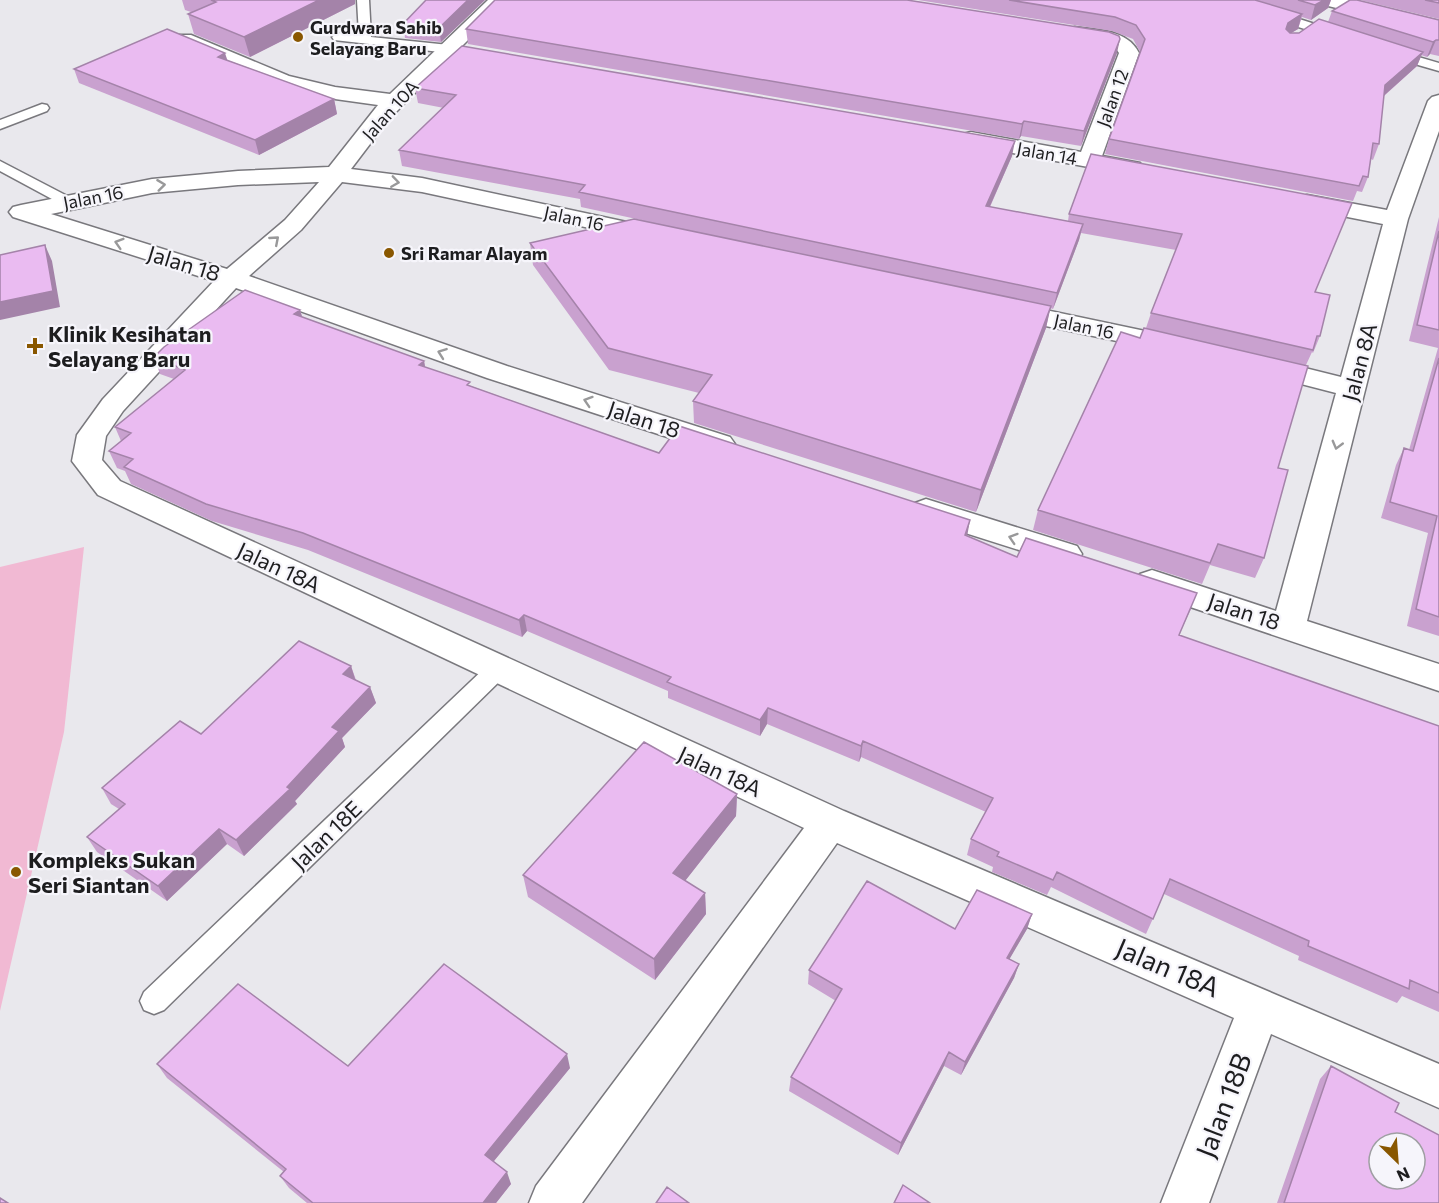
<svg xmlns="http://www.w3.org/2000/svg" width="1439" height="1203" font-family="Commissioner,sans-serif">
<rect width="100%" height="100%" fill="#e9e8ed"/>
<path fill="#f1b9d3" d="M 84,547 L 64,732 L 0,1011 L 0,567 Z"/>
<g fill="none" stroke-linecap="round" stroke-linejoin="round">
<g stroke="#79787d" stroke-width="3">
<path id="service" d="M 357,0 L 369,0 L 371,37 L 449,45 L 455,49 L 449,53 L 334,40 L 332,37 L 338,33 L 359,35 Z
M 1274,11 L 1340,32 L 1342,35 L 1336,39 L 1270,18 L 1270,12 Z
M 1391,49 L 1439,63 L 1439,71 L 1387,56 L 1385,53 Z
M 42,104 L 47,105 L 49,108 L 47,111 L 0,129 L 0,120 Z
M 0,161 L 73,199 L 75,202 L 73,205 L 63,205 L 0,171 Z
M 498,661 L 506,663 L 509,669 L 506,675 L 164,1010 L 154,1014 L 144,1010 L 140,1001 L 144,992 L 490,663 Z"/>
</g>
<g stroke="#79787d" stroke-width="3">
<path id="minor" d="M 488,0 L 508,0 L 389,119 L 351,169 L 422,178 L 650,227 L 659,229 L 662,234 L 659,239 L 650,241 L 422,192 L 342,182 L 301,230 L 249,276 L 507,366 L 730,437 L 735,444 L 730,451 L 720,453 L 710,451 L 487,378 L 236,288 L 123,411 L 106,436 L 102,460 L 120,481 L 844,811 L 1439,1064 L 1439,1108 L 1271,1034 L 1209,1203 L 1161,1203 L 1234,1018 L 837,843 L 582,1203 L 529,1203 L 536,1186 L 804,828 L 98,495 L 72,461 L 77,435 L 103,399 L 214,281 L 13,217 L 9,212 L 13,207 L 21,205 L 152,179 L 238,171 L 329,167 L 378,105 L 335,99 L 275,84 L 177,43 L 174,39 L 177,35 L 191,35 L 289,76 L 335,87 L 390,94 ZM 319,182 L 285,220 L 227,269 L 51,214 L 152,193 L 238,185 Z
M 1318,0 L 1350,0 L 1439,21 L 1439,33 L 1320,4 Z
M 1075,27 C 1099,31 1127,29 1139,53 L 1102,156 L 1140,163 L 1143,168 L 1140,173 L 1132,175 L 963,144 L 960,139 L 963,134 L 971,132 L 1081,152 L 1119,53 C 1112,39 1082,41 1068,37 L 1065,33 L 1068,29 Z
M 1439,95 L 1439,131 L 1408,219 L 1307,621 L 1439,664 L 1439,691 L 1140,590 L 1136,582 L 1140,574 L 1152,570 L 1276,611 L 1336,393 L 1251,371 L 1247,365 L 1251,359 L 1261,357 L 1341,377 L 1383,224 L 1307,209 L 1299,207 L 1295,202 L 1299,197 L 1307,195 L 1387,210 L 1428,101 L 1432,97 Z
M 1003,301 L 1164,335 L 1173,337 L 1177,343 L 1173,349 L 1164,351 L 994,315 L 990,309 L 994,303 Z
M 926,499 L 1077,546 L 1082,554 L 1077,562 L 1066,565 L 915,517 L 911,510 L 915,503 Z"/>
</g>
<use href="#service" fill="#fff" fill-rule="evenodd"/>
<use href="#minor" fill="#fff" fill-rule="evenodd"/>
</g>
<path fill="#c9a1cf" d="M 182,0 L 355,0 L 355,4 L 250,57 L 194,34 L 188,14 L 191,12 L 185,10 Z
M 485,0 L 441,42 L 405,38 L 403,24 Z
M 918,0 L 1331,0 L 1328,8 L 1311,20 L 1302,17 L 1298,29 L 1291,33 L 1299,33 L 1328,22 L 1332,11 L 1439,20 L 1439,56 L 1430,54 L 1427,57 L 1421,55 L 1417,66 L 1384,96 L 1379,144 L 1373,160 L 1371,159 L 1368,177 L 1362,192 L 1357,191 L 1353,201 L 1105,154 L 1109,139 L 1140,52 L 1133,39 L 1112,31 Z
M 1360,0 L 1439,0 L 1439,19 Z
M 466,29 L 1117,53 L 1081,146 L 1021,136 L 1019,139 L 468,44 Z
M 227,60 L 334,99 L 337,114 L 259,155 L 79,83 L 74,69 Z
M 415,88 L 1012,156 L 990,207 L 1068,221 L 1069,214 L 1091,154 L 1316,292 L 1320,336 L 1313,353 L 1312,352 L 1306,365 L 1278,468 L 1264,558 L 1255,578 L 1210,565 L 1202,584 L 1033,530 L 1038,510 L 1146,328 L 1151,313 L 1176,250 L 1081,233 L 1079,240 L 1053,309 L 1050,308 L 1046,328 L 976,512 L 694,423 L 693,401 L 699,393 L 609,370 L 533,265 L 530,243 L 641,220 L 581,207 L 580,199 L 402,166 L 399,150 L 444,108 L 418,103 Z
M 1439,217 L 1439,636 L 1407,626 L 1428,533 L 1381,518 L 1396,465 L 1404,448 L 1409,450 L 1438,348 L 1409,341 Z
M 300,310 L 302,317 L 424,361 L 425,367 L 471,386 L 659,453 L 967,536 L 1017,557 L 1191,609 L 1179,635 L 1439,726 L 1439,1012 L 1402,996 L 1397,1003 L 1298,960 L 1299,956 L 1164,894 L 1146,934 L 1051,887 L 1047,895 L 992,872 L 993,867 L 967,855 L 971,839 L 986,812 L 861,757 L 859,762 L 767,724 L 760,736 L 668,698 L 668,691 L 527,631 L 522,637 L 308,550 L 212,521 L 131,484 L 125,471 L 117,468 L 109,451 L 121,441 L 115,427 L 174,379 L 160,374 L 154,357 Z
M 351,666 L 356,680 L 370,687 L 376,703 L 342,738 L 345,747 L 295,801 L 297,804 L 244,856 L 227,844 L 167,901 L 97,852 L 87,837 L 119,809 L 111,804 L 102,788 L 201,734 Z
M 737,794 L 736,816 L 685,881 L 705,893 L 706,914 L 655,980 L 528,897 L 523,875 Z
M 1032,914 L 1027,929 L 1009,959 L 1019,964 L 1014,978 L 961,1075 L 944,1066 L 898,1155 L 789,1091 L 791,1077 L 836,1001 L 808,984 L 809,970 L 955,929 Z
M 157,1064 L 348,1066 L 570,1068 L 494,1161 L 511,1184 L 496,1203 L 307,1203 L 289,1188 L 280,1176 L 284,1172 L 167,1078 Z
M 1331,1066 L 1395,1112 L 1439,1203 L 1277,1203 L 1320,1079 Z"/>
<path fill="#a483a9" d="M 319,0 L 355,0 L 355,4 L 250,57 L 244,37 Z
M 468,0 L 485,0 L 441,42 L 439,28 Z
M 1324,0 L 1331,0 L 1328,8 L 1311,20 L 1315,5 Z
M 1302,14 L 1298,29 L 1283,38 L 1288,23 Z
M 1120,39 L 1117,53 L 1081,146 L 1084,131 Z
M 1436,40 L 1430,54 L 1427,57 L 1433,42 Z
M 1423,52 L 1417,66 L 1379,100 L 1385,85 Z
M 225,53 L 230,68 L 218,57 Z
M 334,99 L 337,114 L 259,155 L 255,140 Z
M 1024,121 L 1021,136 L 1019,139 L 1022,124 Z
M 1015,141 L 1012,156 L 983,222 L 986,206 Z
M 1083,224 L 1079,240 L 1053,309 L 1057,293 Z
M 45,245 L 52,261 L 60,307 L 0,320 L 0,302 Z
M 1051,306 L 1046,328 L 976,512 L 981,490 Z
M 300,310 L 305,326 L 294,314 Z
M 424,361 L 427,377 L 419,365 Z
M 970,520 L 967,537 L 965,535 Z
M 524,615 L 527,631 L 522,637 L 519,620 Z
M 351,666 L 356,682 L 343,674 Z
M 370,687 L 376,703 L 342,738 L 345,747 L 295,801 L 297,804 L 244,856 L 236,840 L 287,787 L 332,727 Z
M 768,708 L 767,724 L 760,736 L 760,720 Z
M 863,741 L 861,757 L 859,762 L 861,746 Z
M 737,794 L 736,816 L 674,895 L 673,873 Z
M 219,829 L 227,844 L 167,901 L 158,886 Z
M 705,893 L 706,914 L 655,980 L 654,959 Z
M 1032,914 L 1027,929 L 1002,972 L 1007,958 Z
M 1019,964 L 1014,978 L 961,1075 L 965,1062 Z
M 949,1052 L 944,1066 L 898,1155 L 901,1143 Z
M 567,1054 L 570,1068 L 489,1167 L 485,1155 Z
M 507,1172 L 511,1184 L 496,1203 L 483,1203 Z"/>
<path fill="#eabbf1" stroke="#a483a9" stroke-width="1.5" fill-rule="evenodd" d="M 211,0 L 319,0 L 244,37 L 188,14 L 216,2 Z
M 426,0 L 468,0 L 439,28 L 403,24 Z
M 495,0 L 907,0 L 1109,32 L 1119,36 L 1120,39 L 1084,131 L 1024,121 L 1022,124 L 466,29 Z
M 1009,0 L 1255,0 L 1302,14 L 1288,23 L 1286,29 L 1290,33 L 1299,33 L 1319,19 L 1423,52 L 1385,85 L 1379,144 L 1373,143 L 1368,177 L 1363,176 L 1359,186 L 1109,139 L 1145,39 L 1136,25 L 1115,17 Z
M 1298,0 L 1324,0 L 1315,5 Z
M 1350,0 L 1357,0 L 1439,20 L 1439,40 L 1436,40 L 1433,42 L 1332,11 Z
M 1425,0 L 1439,0 L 1439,3 Z
M 167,29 L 225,53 L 218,57 L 334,99 L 255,140 L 74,69 Z
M 462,46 L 1015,141 L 986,206 L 1083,224 L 1057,293 L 579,192 L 585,185 L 399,150 L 456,95 L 415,88 Z
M 1091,154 L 1352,203 L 1315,292 L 1330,295 L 1320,336 L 1317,336 L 1313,350 L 1151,313 L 1182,234 L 1069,214 Z
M 634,219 L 1051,306 L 981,490 L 693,401 L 712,375 L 608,348 L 530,243 Z
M 1439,231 L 1439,330 L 1417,325 Z
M 45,245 L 53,291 L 0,302 L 0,255 Z
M 245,290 L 300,310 L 294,314 L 424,361 L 419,365 L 470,382 L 467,385 L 659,453 L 679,426 L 970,520 L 965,535 L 1017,557 L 1026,538 L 1197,593 L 1179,635 L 1439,726 L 1439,993 L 1410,980 L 1409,989 L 1308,946 L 1309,941 L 1170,879 L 1153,919 L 1057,872 L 1053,880 L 997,856 L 999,852 L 971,839 L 993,798 L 863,741 L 861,746 L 768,708 L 760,720 L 667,682 L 671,677 L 524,615 L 519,620 L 303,533 L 206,504 L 124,467 L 133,459 L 109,451 L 131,433 L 115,427 L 185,370 L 154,357 L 164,347 Z
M 1144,328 L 1308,366 L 1278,468 L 1288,470 L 1264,558 L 1218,544 L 1210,563 L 1038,510 L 1121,332 L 1140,338 Z
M 1439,358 L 1439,617 L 1416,609 L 1437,516 L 1390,502 L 1404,448 L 1413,451 Z
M 299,641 L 351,666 L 343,674 L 370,687 L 332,727 L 339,731 L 287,787 L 290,789 L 236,840 L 219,829 L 158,886 L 87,837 L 125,804 L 102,788 L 180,721 L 201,734 Z
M 644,742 L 737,794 L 673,873 L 705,893 L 654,959 L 523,875 Z
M 867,881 L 955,929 L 977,890 L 1032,914 L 1007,958 L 1019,964 L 965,1062 L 949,1052 L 901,1143 L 791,1077 L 842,989 L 809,970 Z
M 444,964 L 567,1054 L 485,1155 L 507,1172 L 483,1203 L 313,1203 L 280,1176 L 286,1169 L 157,1064 L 238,984 L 348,1066 Z
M 1331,1066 L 1399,1103 L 1395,1112 L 1439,1135 L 1439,1203 L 1284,1203 ZM 1379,1143 L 1415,1143 L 1415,1179 L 1379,1179 Z
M 903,1185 L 930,1203 L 894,1203 Z
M 667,1187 L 689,1203 L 656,1203 Z
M 0,1198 L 8,1203 L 0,1203 Z"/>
<defs><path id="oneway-chevron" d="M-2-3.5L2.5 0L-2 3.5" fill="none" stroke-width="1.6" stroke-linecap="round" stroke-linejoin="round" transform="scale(1.5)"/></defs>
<g stroke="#99999a">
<use href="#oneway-chevron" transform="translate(395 182) rotate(8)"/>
<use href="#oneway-chevron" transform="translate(161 185) rotate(-7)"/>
<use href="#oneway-chevron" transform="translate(275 240) rotate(-41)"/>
<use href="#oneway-chevron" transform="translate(119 243) rotate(-163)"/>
<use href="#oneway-chevron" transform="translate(442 353) rotate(-160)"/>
<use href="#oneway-chevron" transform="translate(588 401) rotate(-162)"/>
<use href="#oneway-chevron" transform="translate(1337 445) rotate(105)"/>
<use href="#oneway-chevron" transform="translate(1013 538) rotate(-162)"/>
</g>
<g fill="#895700" stroke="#f6f5fb" stroke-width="2">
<circle cx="298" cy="37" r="6"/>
<circle cx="389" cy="253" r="6"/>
<path d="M32 337h6v6h6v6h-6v6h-6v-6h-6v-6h6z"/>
<circle cx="16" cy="872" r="6"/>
</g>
<g text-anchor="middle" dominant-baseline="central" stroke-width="4.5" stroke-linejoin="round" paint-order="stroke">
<g font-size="18" font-weight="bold" fill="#1d1d1f" stroke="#f6f5fb" text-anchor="start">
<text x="310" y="27">Gurdwara Sahib<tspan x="310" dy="21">Selayang Baru</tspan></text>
<text x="401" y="253">Sri Ramar Alayam</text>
</g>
<g font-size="18" fill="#1d1d1f" stroke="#f6f5fb">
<text transform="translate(1112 98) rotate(-70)">Jalan 12</text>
<text transform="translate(390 110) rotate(-48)">Jalan 10A</text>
<text transform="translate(1047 153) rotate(10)">Jalan 14</text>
<text transform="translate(93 197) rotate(-11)">Jalan 16</text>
<text transform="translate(574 218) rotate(12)">Jalan 16</text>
<text transform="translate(1084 326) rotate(12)">Jalan 16</text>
</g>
<g font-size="22" fill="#1d1d1f" stroke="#f6f5fb">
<text transform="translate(184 263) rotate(17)">Jalan 18</text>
<text transform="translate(1359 362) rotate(-75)">Jalan 8A</text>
<text transform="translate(644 419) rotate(18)">Jalan 18</text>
<text transform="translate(279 567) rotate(25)">Jalan 18A</text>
<text transform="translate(1244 611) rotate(18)">Jalan 18</text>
<text transform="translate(720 771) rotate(25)">Jalan 18A</text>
<text transform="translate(326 835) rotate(-44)">Jalan 18E</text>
</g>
<g font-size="22" font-weight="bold" fill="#1d1d1f" stroke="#f6f5fb" text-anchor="start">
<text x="48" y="333">Klinik Kesihatan<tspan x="48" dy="25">Selayang Baru</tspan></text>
<text x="28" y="859">Kompleks Sukan<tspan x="28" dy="25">Seri Siantan</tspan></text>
</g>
<g font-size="27" fill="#1d1d1f" stroke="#f6f5fb">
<text transform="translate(1168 967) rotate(23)">Jalan 18A</text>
<text transform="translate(1223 1105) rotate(-69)">Jalan 18B</text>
</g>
</g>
<g transform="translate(1397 1161) rotate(155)"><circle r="28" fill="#f6f5fb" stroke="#9f9fa3" stroke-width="1.5"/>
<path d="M0-4.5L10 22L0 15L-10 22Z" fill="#895700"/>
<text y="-9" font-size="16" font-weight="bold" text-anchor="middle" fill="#1d1d1f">N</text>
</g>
</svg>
